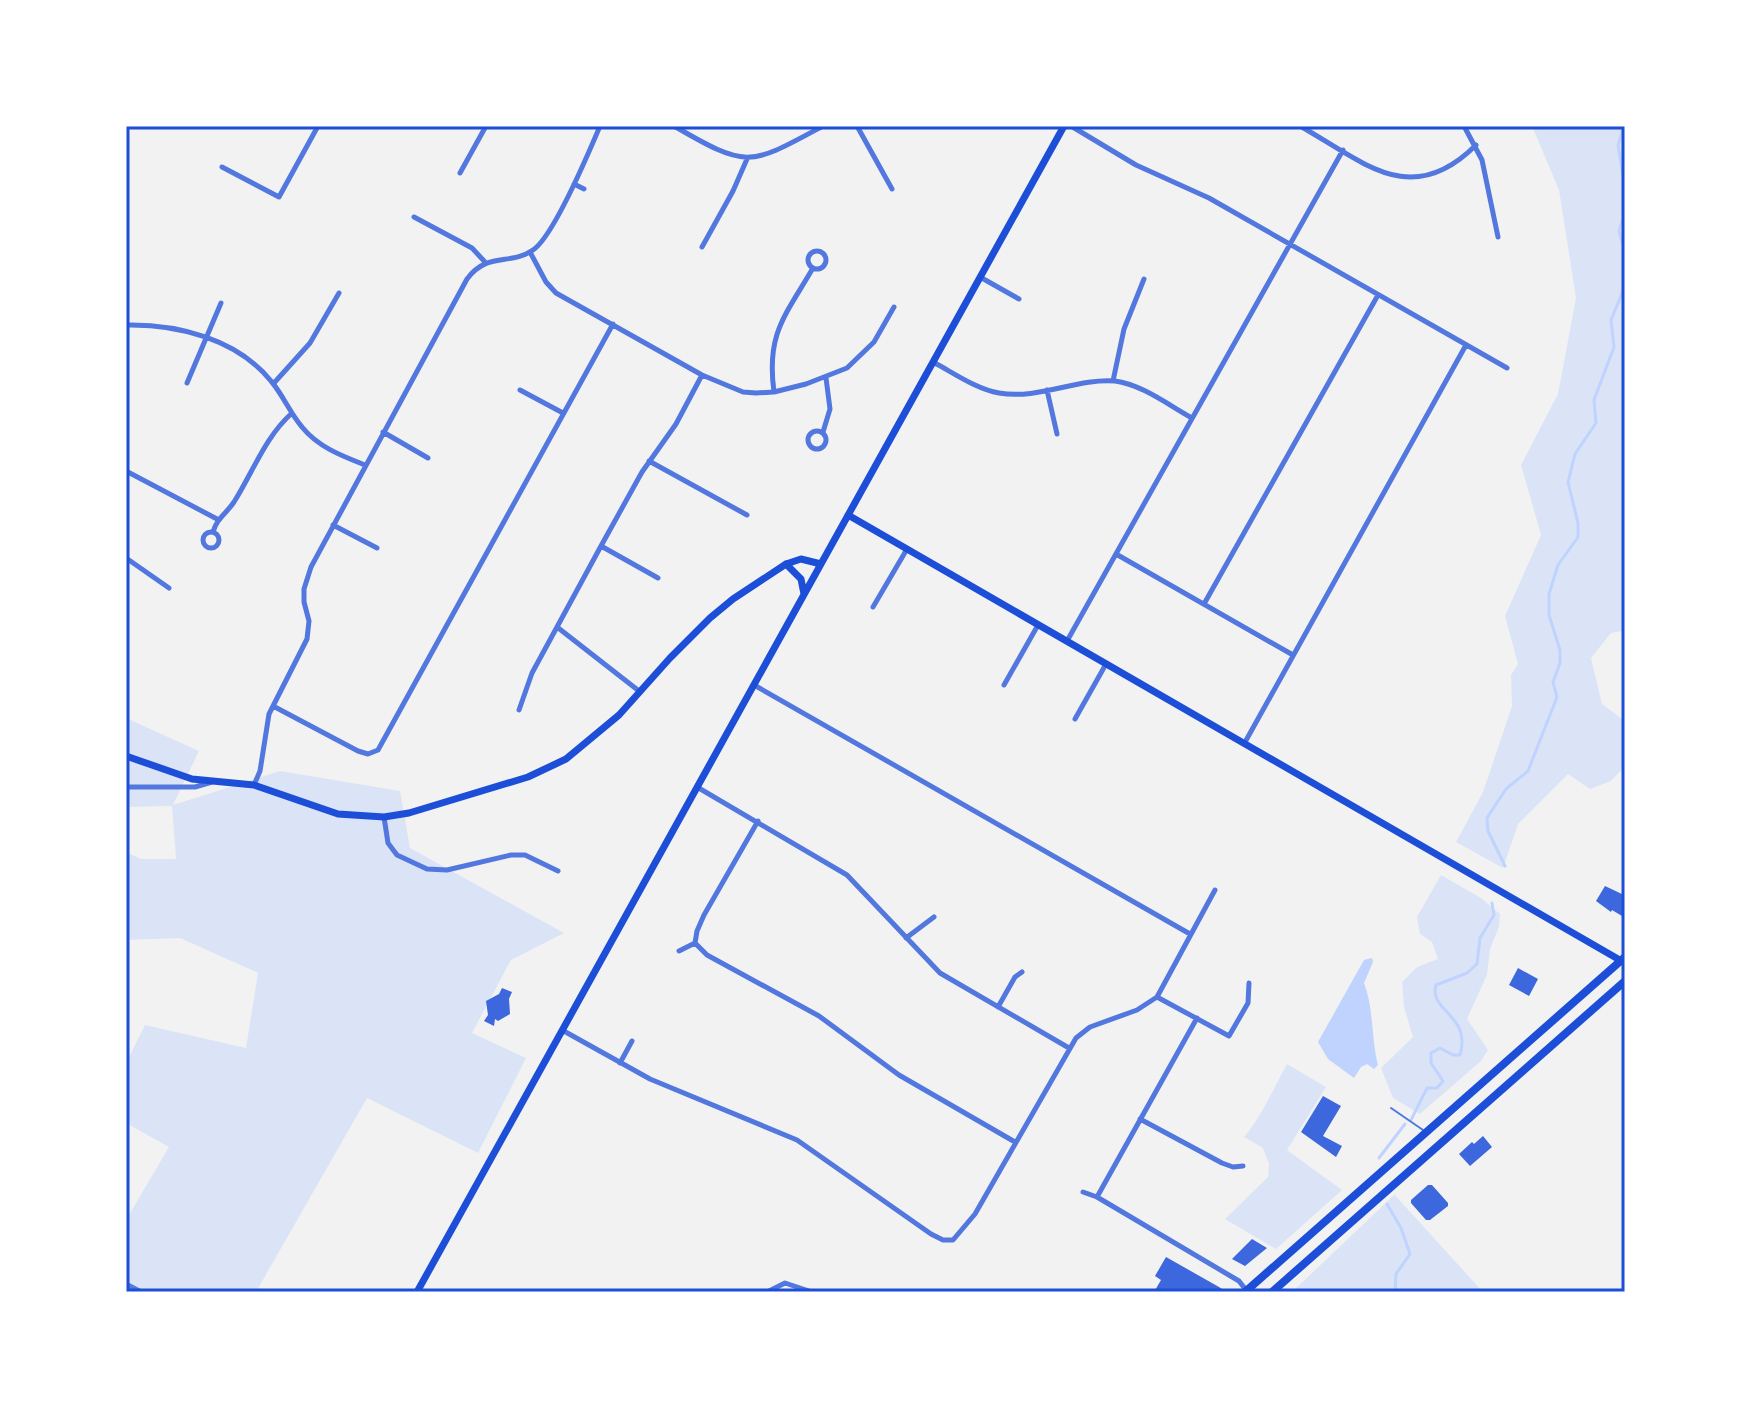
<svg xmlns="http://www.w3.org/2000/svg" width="1751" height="1418" font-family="Raleway,sans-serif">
<rect width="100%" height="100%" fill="#f2f2f2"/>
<path fill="#dbe4f7" d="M 1532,126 L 1625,126 L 1625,636 L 1621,631 L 1611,633 L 1591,658 L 1602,704 L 1625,721 L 1625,766 L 1611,781 L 1590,789 L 1568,774 L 1518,824 L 1503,868 L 1456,842 L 1483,792 L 1512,706 L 1511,675 L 1518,664 L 1505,616 L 1541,535 L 1521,465 L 1558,394 L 1576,298 L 1559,190 Z
M 126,718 L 199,751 L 173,805 L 280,771 L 400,791 L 410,848 L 564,933 L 511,960 L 472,1033 L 526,1058 L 478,1153 L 367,1098 L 256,1292 L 126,1292 L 126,1220 L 169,1147 L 126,1123 L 126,1063 L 145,1025 L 246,1048 L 258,973 L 180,938 L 126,940 L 126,852 L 141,859 L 176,859 L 172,806 L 128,807 L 126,809 Z
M 1441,875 L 1481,898 L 1500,914 L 1499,927 L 1490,949 L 1487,975 L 1467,1019 L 1488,1050 L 1481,1061 L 1420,1114 L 1393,1098 L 1381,1068 L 1413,1037 L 1404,1007 L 1402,982 L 1417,967 L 1438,959 L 1432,942 L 1420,934 L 1417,917 Z
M 1287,1064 L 1326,1087 L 1287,1150 L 1342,1190 L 1276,1249 L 1225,1219 L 1268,1177 L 1269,1164 L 1263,1148 L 1244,1137 C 1262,1116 1273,1089 1287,1064 Z
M 1394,1194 L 1483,1292 L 1292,1292 L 1394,1195 Z"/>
<path fill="#bfd3fe" d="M 1372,958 L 1373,962 L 1364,983 C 1374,1009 1371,1038 1378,1065 L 1374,1069 L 1367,1064 L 1361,1067 L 1354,1078 L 1328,1059 L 1318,1042 L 1364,960 Z"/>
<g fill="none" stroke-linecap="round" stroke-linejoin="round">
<path stroke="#bfd3fe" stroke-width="3" d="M 1624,126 L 1618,145 L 1625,189
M 1625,212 L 1619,231 L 1625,252
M 1505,866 L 1488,831 L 1487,818 L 1506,789 L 1528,771 L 1557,697 L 1553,682 L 1560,663 L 1560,650 L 1549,615 L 1549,594 L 1558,565 L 1578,537 L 1578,523 L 1568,482 L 1575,454 L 1596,423 L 1594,400 L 1614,347 L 1611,320 L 1625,286
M 1411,1120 L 1427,1088 L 1437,1088 L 1443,1081 L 1431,1063 L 1431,1053 L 1440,1048 L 1453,1055 L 1460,1055 C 1472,1015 1428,1011 1436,985 L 1467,973 L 1477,964 L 1480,938 L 1494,915 L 1492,903
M 1379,1158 L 1405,1124
M 1387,1204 L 1401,1228 L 1410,1254 L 1396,1274 L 1395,1292"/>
</g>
<path fill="#3d67dc" d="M 1605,886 L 1624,895 L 1625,908 L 1622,916 L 1612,910 L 1611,912 L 1596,901 Z
M 1518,968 L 1538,979 L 1529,996 L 1509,985 Z
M 502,988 L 512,992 L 509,999 L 510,1014 L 498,1021 L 495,1019 L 494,1026 L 484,1021 L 488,1015 L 486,1001 L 499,994 Z
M 1323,1096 L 1341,1106 L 1323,1136 L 1342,1146 L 1336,1157 L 1301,1132 Z
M 1483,1136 L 1492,1147 L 1470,1166 L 1459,1154 L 1472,1142 L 1474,1144 Z
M 1428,1185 L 1432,1185 L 1448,1203 L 1448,1206 L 1430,1220 L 1426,1220 L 1411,1203 L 1411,1200 Z
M 1252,1239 L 1267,1248 L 1245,1266 L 1232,1259 Z
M 1166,1257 L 1219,1287 L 1222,1289 L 1218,1292 L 1154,1292 L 1161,1280 L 1155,1276 Z"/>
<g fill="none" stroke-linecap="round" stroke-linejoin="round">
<path stroke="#5277de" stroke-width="2" d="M 1391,1108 L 1423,1130"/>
<path stroke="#5277de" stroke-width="5" d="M 674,126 C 748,169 749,166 823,126
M 857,126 L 892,189
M 1071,126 L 1136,165 L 1209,198 L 1507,368
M 1300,126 C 1364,162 1411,210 1476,145
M 1464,126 L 1482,160 L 1498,237
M 222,167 L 279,197 L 318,126
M 460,173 L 486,126
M 574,184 L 584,189
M 414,217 L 472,248 L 485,262
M 702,247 L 733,191 L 747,159
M808 260a9 9 0 1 1 18 0a9 9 0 1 1-18 0Z
M 530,252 L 546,282 L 556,293 L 702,375 L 743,392 L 756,393 L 774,392 L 806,384 L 847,368 L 874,342 L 894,307
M 980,277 L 1019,299
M 126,325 C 178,324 237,339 271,381 C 283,395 290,413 302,427 C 318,447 342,456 365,465
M 933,362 C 954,373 976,389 999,393 C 1038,400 1077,378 1115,381 C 1141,384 1170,406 1192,418
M 1113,381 L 1124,329 L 1144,279
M 187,383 L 221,303
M 274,383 L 310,343 L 339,293
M 520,390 L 563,413
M 1047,390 L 1057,434
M 774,392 C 766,334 785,316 813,268
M808 440a9 9 0 1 1 18 0a9 9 0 1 1-18 0Z
M 383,432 L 428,458
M 823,432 L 830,409 L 826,378
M 649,461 L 747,515
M 126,471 L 217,519
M 333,525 L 377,548
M203 540a8 8 0 1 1 16 0a8 8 0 1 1-16 0Z
M 213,532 C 217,518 226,514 234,502 C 253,472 265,437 292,413
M 601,546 L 658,578
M 1116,554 L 1293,655
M 126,558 L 169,588
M 1204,604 L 1378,295
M 873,607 L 907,549
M 557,627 L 639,691
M 1067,641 L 1343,150
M 754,685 L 1190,934
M 1004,685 L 1038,625
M 273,706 L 358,751 L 368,754 L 378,750 L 613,324
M 519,710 L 532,673 L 601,546 L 642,472 L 676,424 L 702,375
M 1075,719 L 1106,664
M 1244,744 L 1466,345
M 254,785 L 260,771 L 269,714 L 307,639 L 309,621 L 304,602 L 304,589 L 311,567 L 467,279 C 488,251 510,266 533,250 C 554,236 589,152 600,126
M 126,787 L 195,787 L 212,782
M 697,787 L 847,875 L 940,973 L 1069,1048
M 384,817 L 388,843 L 397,855 L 427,869 L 447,870 L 511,855 L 525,855 L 558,871
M 906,938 L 934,917
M 695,943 L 707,955 L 819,1016 L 899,1075 L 1015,1142
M 695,943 L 697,931 L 704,915 L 758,821
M 679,951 L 695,943
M 1157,997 L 1229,1036 L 1248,1003 L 1249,983
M 998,1007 L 1015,977 L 1022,972
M 562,1030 L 650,1079 L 797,1140 L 931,1234 L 943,1240 L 953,1240 L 975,1214 L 1076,1038 L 1090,1027 L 1137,1010 L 1157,997 L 1215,890
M 620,1063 L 632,1041
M 1140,1119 L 1222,1163 L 1233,1167 L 1243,1166
M 1083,1192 L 1097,1197 L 1239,1281 L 1246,1290
M 1097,1197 L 1197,1018
M 126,1284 L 141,1292
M 767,1292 L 785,1283 L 812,1292"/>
<path stroke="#1d4ed8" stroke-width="7" d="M 848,515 L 1625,963
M 786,564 L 801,579 L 804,594
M 126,756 L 192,779 L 254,785 L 338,814 L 384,817 L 409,813 L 528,777 L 566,759 L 619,715 L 670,658 L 710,618 L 733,599 L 786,564 L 801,559 L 821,564
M 417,1292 L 1064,126"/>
<path stroke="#1d4ed8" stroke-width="8" d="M 1245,1292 L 1625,957
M 1272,1292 L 1625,981"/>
</g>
<rect width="1751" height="1418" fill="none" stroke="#ffffff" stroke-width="256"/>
<rect x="128" y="128" width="1495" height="1162" fill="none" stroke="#1d4ed8" stroke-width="3"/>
</svg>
